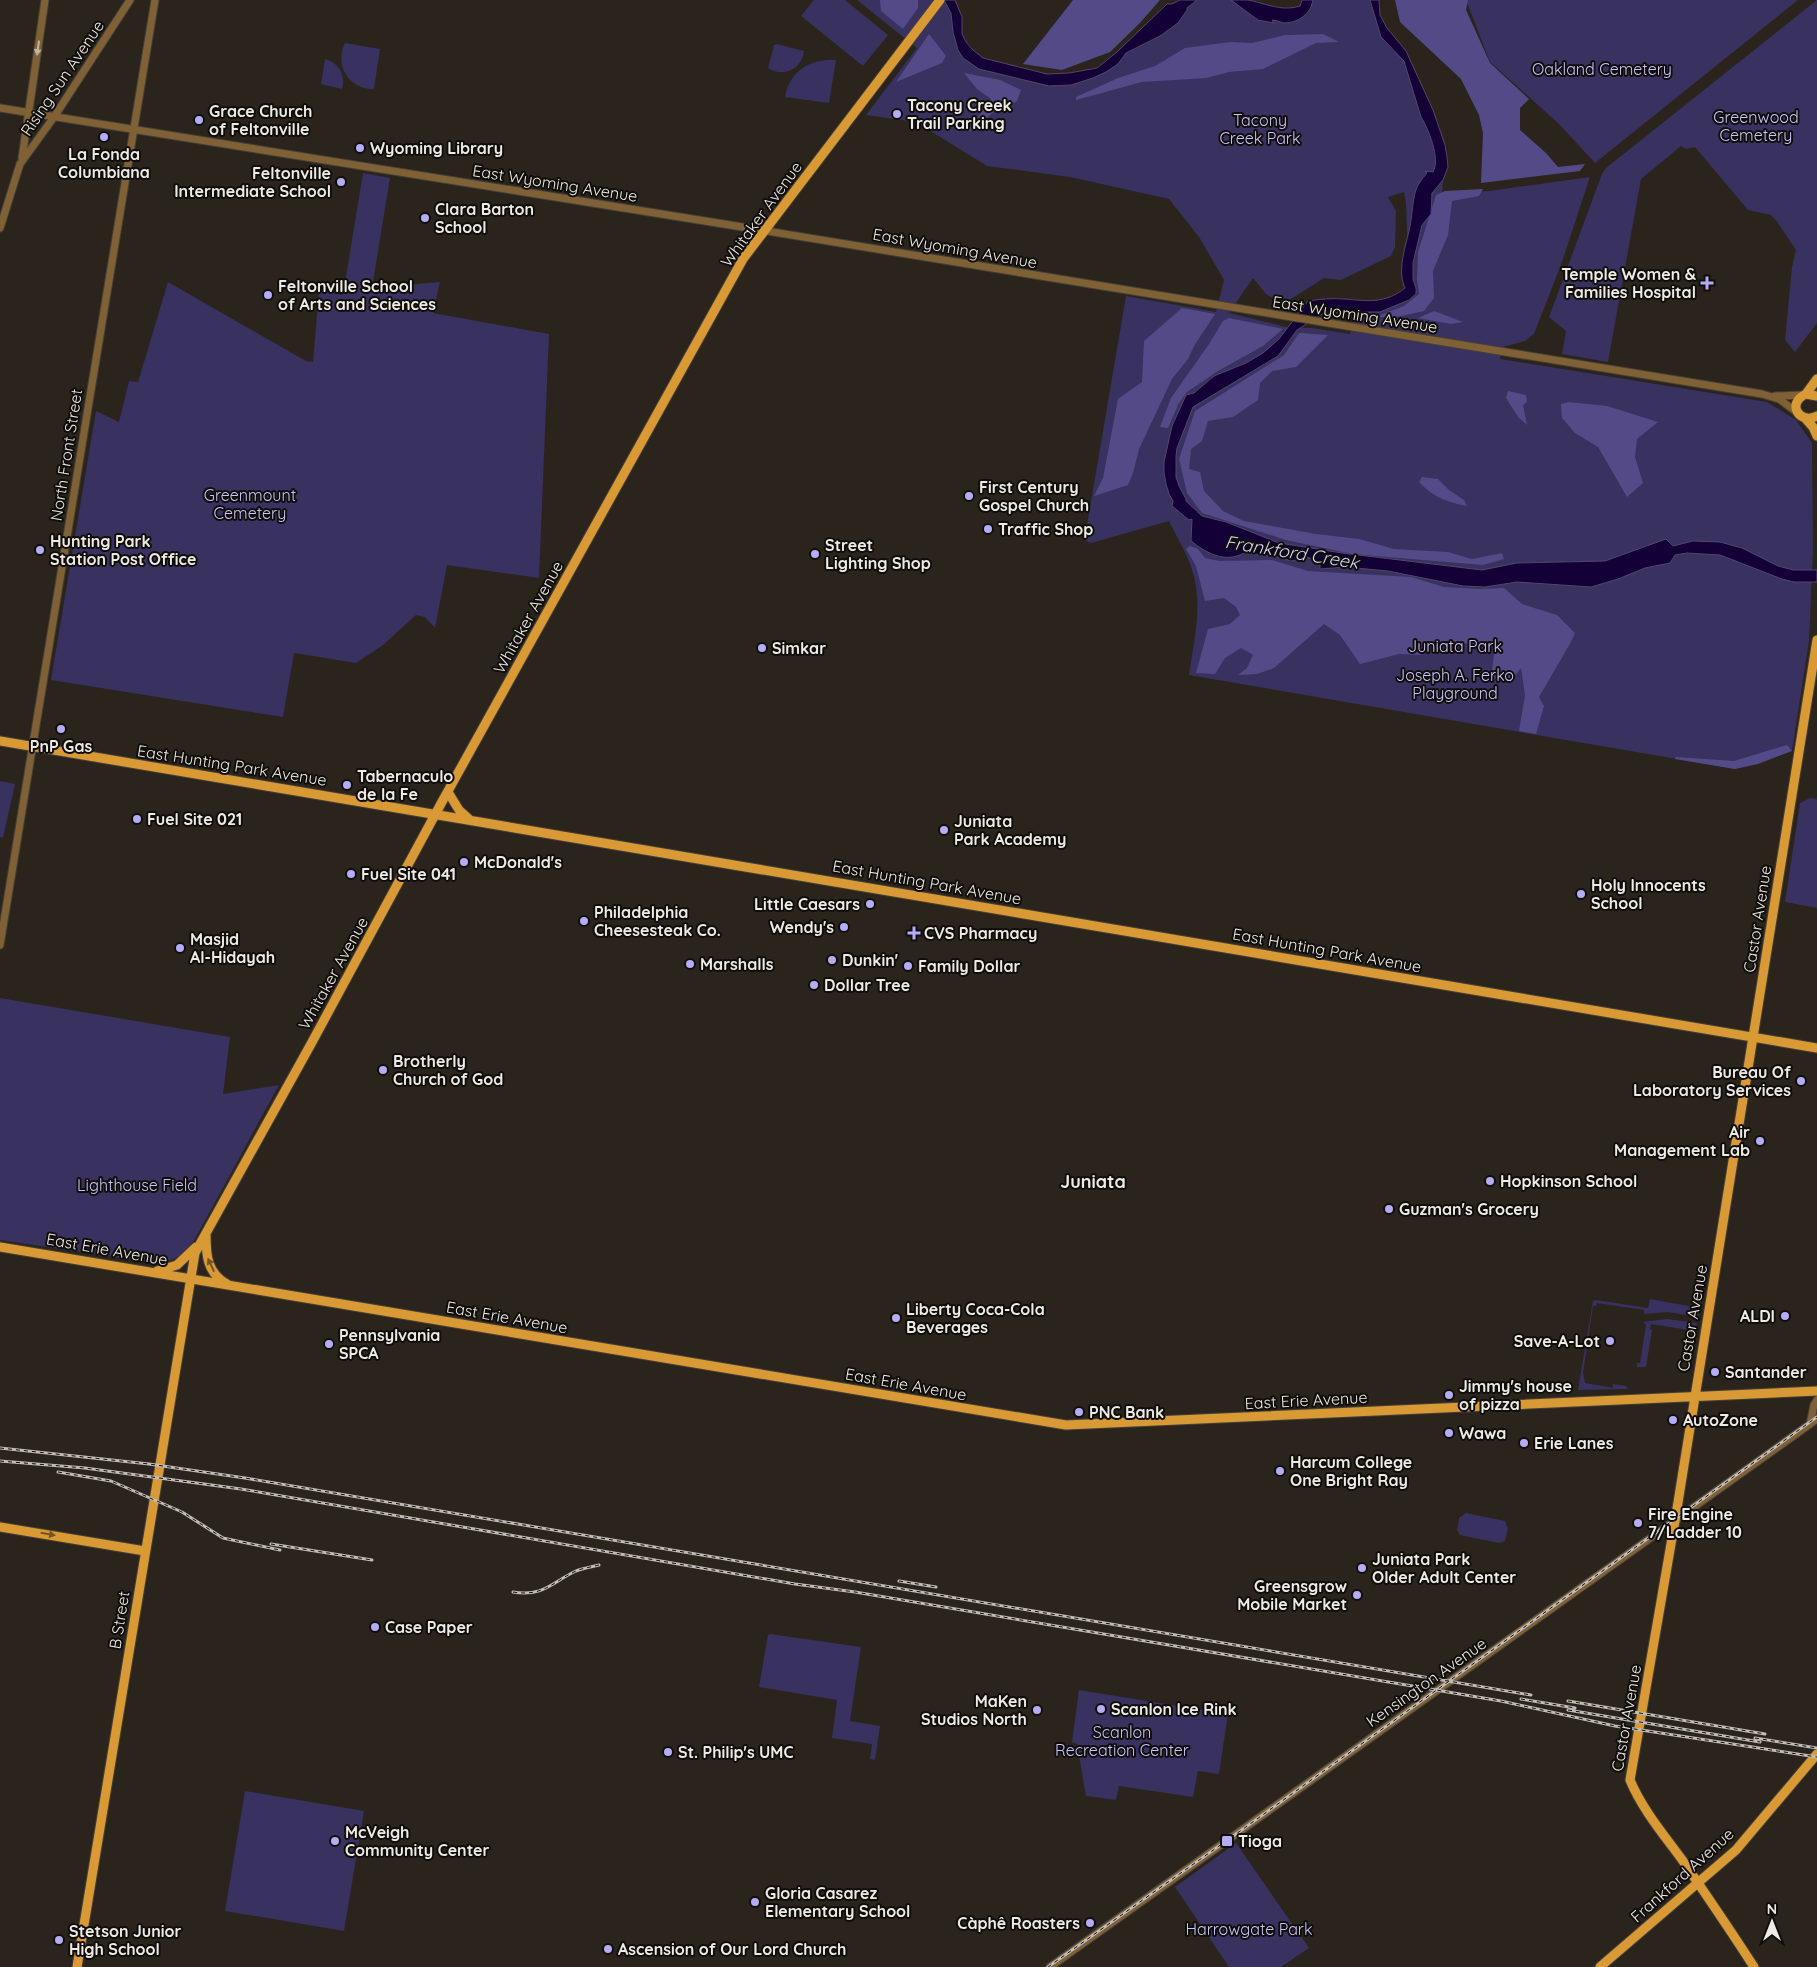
<svg xmlns="http://www.w3.org/2000/svg" width="1817" height="1967" font-family="Quicksand,sans-serif">
<rect width="100%" height="100%" fill="#2a241d"/>
<path fill="#39315f" fill-rule="evenodd" d="M 814,0 L 845,0 L 888,35 L 863,66 L 801,16 Z
M 857,0 L 951,0 L 967,49 L 982,64 L 1040,81 L 1092,74 L 1152,24 L 1161,12 L 1183,0 L 1241,0 L 1285,17 L 1310,0 L 1375,0 L 1381,24 L 1405,52 L 1444,168 L 1442,193 L 1489,191 L 1590,177 L 1562,262 L 1534,334 L 1525,341 L 1503,347 L 1500,359 L 1767,402 L 1796,420 L 1812,443 L 1813,550 L 1809,641 L 1792,751 L 1735,769 L 1189,675 C 1194,639 1204,602 1191,567 C 1186,551 1176,536 1169,521 L 1091,543 L 1086,541 L 1085,537 L 1126,296 L 1216,312 L 1224,280 L 1199,237 L 1169,199 L 1070,177 L 987,166 L 916,122 L 866,115 L 917,48 ZM 1404,192 L 1406,203 L 1409,289 L 1374,310 L 1355,314 L 1350,334 L 1312,328 L 1290,328 L 1229,313 L 1253,278 L 1266,294 L 1283,304 L 1324,278 L 1341,280 L 1391,256 L 1395,247 L 1396,211 L 1388,197 Z
M 1466,0 L 1798,0 L 1595,163 L 1558,123 L 1490,62 Z
M 1817,0 L 1817,323 L 1795,352 L 1785,340 L 1792,267 L 1796,250 L 1776,220 L 1771,215 L 1748,210 L 1695,147 L 1686,149 L 1681,146 L 1641,179 L 1608,362 L 1562,354 L 1566,331 L 1549,317 L 1602,174 L 1606,168 Z
M 345,43 L 380,49 L 374,89 C 349,89 334,66 345,43 Z
M 777,44 L 804,51 C 802,69 784,78 768,68 L 774,45 Z
M 325,59 C 339,63 346,75 342,89 L 321,84 Z
M 827,60 L 836,60 L 829,103 L 785,97 C 789,75 804,62 827,60 Z
M 363,173 L 390,178 L 372,288 L 440,282 L 433,313 L 549,334 L 539,578 L 447,565 L 435,628 L 425,617 L 416,615 L 383,645 L 356,663 L 294,653 L 283,717 L 51,680 L 96,411 L 119,422 L 129,381 L 138,382 L 168,282 L 306,361 L 313,362 L 319,291 L 343,295 Z
M 0,781 L 15,784 L 3,838 L 0,837 Z
M 1810,798 L 1817,799 L 1817,908 L 1785,902 L 1800,803 Z
M 0,998 L 230,1037 L 223,1094 L 279,1085 L 195,1239 C 184,1254 178,1258 161,1264 L 0,1240 Z
M 1650,1299 L 1700,1308 L 1698,1317 L 1668,1312 L 1644,1314 L 1644,1310 L 1597,1303 L 1596,1306 L 1593,1306 L 1583,1373 L 1585,1383 L 1613,1388 L 1613,1384 L 1626,1386 L 1628,1389 L 1578,1390 L 1593,1301 L 1596,1300 L 1648,1308 Z
M 1667,1319 L 1697,1323 L 1695,1331 L 1651,1324 L 1650,1329 L 1652,1330 L 1646,1367 L 1637,1367 L 1637,1363 L 1640,1363 L 1646,1325 L 1643,1322 Z
M 1466,1513 L 1505,1521 L 1508,1528 L 1505,1541 L 1499,1543 L 1460,1535 L 1457,1530 L 1459,1518 Z
M 770,1634 L 861,1647 L 850,1721 L 880,1726 L 875,1760 L 870,1759 L 872,1744 L 832,1738 L 837,1700 L 759,1687 L 768,1635 Z
M 1079,1690 L 1228,1714 L 1219,1774 L 1198,1771 L 1193,1797 L 1119,1786 L 1116,1800 L 1086,1796 L 1077,1744 L 1072,1742 Z
M 245,1791 L 364,1811 L 344,1931 L 225,1911 Z
M 1236,1843 L 1309,1948 L 1281,1967 L 1229,1967 L 1175,1887 Z"/>
<path fill="#554a88" d="M 880,0 L 918,0 L 918,8 L 903,29 L 881,11 Z
M 1073,0 L 1160,0 L 1139,24 L 1110,52 L 1062,70 L 1023,64 Z
M 1395,0 L 1468,0 L 1466,10 L 1490,63 L 1529,99 L 1520,108 L 1520,130 L 1546,153 L 1558,167 L 1585,164 L 1580,171 L 1481,183 L 1483,133 L 1479,115 L 1461,79 L 1400,22 Z
M 929,34 L 946,56 L 942,63 L 896,82 Z
M 1323,34 L 1339,42 L 1316,43 L 1263,69 L 1229,72 L 1206,78 L 1142,82 L 1076,100 L 1076,97 L 1118,78 L 1155,66 L 1185,48 L 1230,42 L 1252,43 L 1285,35 Z
M 964,73 L 1000,80 L 1021,90 L 1017,101 L 992,113 L 975,130 L 968,131 L 991,99 L 977,89 Z
M 1483,189 L 1479,196 L 1452,201 L 1448,235 L 1433,271 L 1434,298 L 1424,311 L 1396,317 L 1375,317 L 1404,306 L 1419,294 L 1417,280 L 1418,252 L 1436,195 L 1445,191 Z
M 1182,308 L 1215,314 L 1194,346 L 1188,359 L 1172,379 L 1139,449 L 1133,473 L 1128,485 L 1094,496 L 1103,478 L 1118,399 L 1142,382 L 1144,341 Z
M 1434,311 L 1463,322 L 1451,324 L 1418,318 Z
M 1229,318 L 1283,329 L 1263,346 L 1218,371 L 1187,392 L 1179,403 L 1168,428 L 1160,427 L 1171,398 L 1209,344 L 1223,321 Z
M 1299,333 L 1328,335 L 1296,367 L 1272,371 L 1260,383 L 1258,400 L 1233,417 L 1208,421 L 1202,441 L 1191,449 L 1189,469 L 1200,472 L 1204,491 L 1223,511 L 1244,521 L 1316,534 L 1359,539 L 1394,549 L 1448,552 L 1472,559 L 1502,553 L 1504,559 L 1483,565 L 1352,554 L 1286,540 L 1202,513 L 1187,493 L 1179,459 L 1195,411 L 1284,355 Z
M 1508,391 L 1526,395 L 1527,402 L 1523,405 L 1527,425 L 1518,417 L 1506,398 Z
M 1569,402 L 1607,406 L 1658,422 L 1637,439 L 1635,457 L 1643,483 L 1627,497 L 1598,447 L 1575,433 L 1562,418 L 1561,404 Z
M 1422,477 L 1438,479 L 1449,490 L 1464,500 L 1467,506 C 1447,502 1434,498 1419,482 Z
M 1190,546 L 1198,549 L 1205,558 L 1219,561 L 1272,560 L 1308,571 L 1411,577 L 1444,587 L 1480,589 L 1504,588 L 1522,604 L 1557,615 L 1575,633 L 1571,642 L 1539,697 L 1544,706 L 1536,734 L 1519,731 L 1525,695 L 1521,668 L 1513,678 L 1491,679 L 1495,646 L 1435,641 L 1420,655 L 1399,654 L 1360,664 L 1340,635 L 1324,624 L 1274,668 L 1257,674 L 1238,675 L 1247,668 L 1253,655 L 1241,648 L 1225,658 L 1215,674 L 1196,673 L 1208,629 L 1230,624 L 1240,615 L 1236,607 L 1224,598 L 1205,601 L 1196,566 L 1186,549 Z
M 1787,745 L 1792,751 L 1758,764 L 1735,769 L 1675,759 L 1676,757 L 1734,761 Z"/>
<path fill="#120036" stroke="#54466a" d="M 944,0 L 955,0 L 962,17 L 962,34 L 966,42 L 973,50 L 983,58 L 1047,74 L 1069,73 L 1097,68 L 1117,52 L 1167,4 L 1172,4 L 1180,0 L 1197,0 L 1187,8 L 1187,10 L 1178,23 L 1160,36 L 1126,53 L 1118,64 L 1106,72 L 1093,78 L 1071,85 L 1049,86 L 979,69 L 963,58 L 958,50 L 953,32 L 951,13 Z
M 1231,0 C 1236,0 1243,0 1248,0 C 1265,3 1281,12 1300,6 L 1302,0 L 1313,0 C 1311,14 1298,23 1284,23 C 1280,22 1276,20 1272,20 L 1274,23 L 1258,20 Z
M 1370,0 L 1379,0 L 1380,15 L 1387,28 L 1406,51 L 1433,110 L 1445,145 L 1447,157 L 1448,167 L 1443,180 L 1432,193 L 1431,214 L 1422,225 L 1413,263 L 1413,279 L 1416,288 L 1416,294 L 1409,300 L 1380,312 L 1325,312 L 1297,330 L 1278,356 L 1193,407 L 1177,448 L 1176,456 L 1176,477 L 1179,486 L 1186,499 L 1186,501 L 1202,516 L 1226,522 L 1279,543 L 1342,553 L 1482,570 L 1517,563 L 1605,561 L 1666,539 L 1673,546 L 1693,541 L 1720,542 L 1742,548 L 1778,566 L 1793,570 L 1817,570 L 1817,582 L 1794,582 L 1782,579 L 1720,555 L 1687,553 L 1675,555 L 1670,563 L 1645,568 L 1618,579 L 1591,587 L 1517,582 L 1485,587 L 1463,586 L 1388,571 L 1345,567 L 1320,569 L 1320,564 L 1308,557 L 1292,561 L 1274,556 L 1254,554 L 1248,551 C 1227,564 1209,555 1191,541 L 1192,519 L 1189,520 L 1172,506 L 1173,501 L 1169,494 L 1166,484 L 1164,472 L 1164,462 L 1172,426 L 1186,395 L 1194,393 L 1214,376 L 1246,363 L 1263,353 L 1279,339 L 1308,301 C 1320,299 1333,298 1344,299 C 1368,301 1385,304 1405,288 C 1397,272 1405,248 1409,231 C 1412,219 1412,205 1415,193 C 1417,185 1422,179 1427,173 L 1425,171 L 1433,172 C 1441,159 1428,128 1421,117 L 1404,61 L 1381,37 Z"/>
<g fill="none" stroke-linecap="round" stroke-linejoin="round">
<g stroke="#454039" stroke-width="9">
<path id="minor" d="M 0,108 L 730,225 L 1762,394 L 1779,399 L 1798,413
M 22,158 L 45,0
M 0,228 L 20,164 L 54,117 L 130,0
M 1775,396 L 1802,395
M 0,945 L 155,0
M 1810,1424 L 1814,1405 L 1817,1400
M 1050,1967 L 1817,1419"/>
</g>
<g stroke="#454039" stroke-width="11">
<path id="major" d="M 1806,394 L 1817,379
M 1817,396 L 1806,394 C 1786,403 1799,425 1817,416
M 1805,418 L 1813,427 L 1817,436
M 0,741 L 1817,1048
M 448,792 L 459,810 L 469,819
M 206,1235 C 206,1255 207,1273 227,1284
M 0,1247 L 1066,1425 L 1817,1391
M 157,1271 L 177,1265 L 196,1247
M 0,1527 L 145,1551
M 77,1967 L 195,1253 L 311,1044 L 443,800 L 743,259 L 940,0
M 1600,1967 L 1736,1850 L 1817,1754
M 1754,1967 C 1731,1931 1707,1896 1683,1861 C 1664,1835 1642,1809 1630,1780 L 1675,1521 L 1817,640"/>
</g>
<use href="#minor" stroke="#7f6135" stroke-width="7"/>
<use href="#major" stroke="#d99a35" stroke-width="9"/>
<g stroke="#c1bcb7" stroke-width="3">
<path id="rail" d="M 0,1448 L 149,1464 L 245,1478 L 1531,1695
M 0,1461 L 85,1468 L 241,1489 L 795,1584 L 855,1592 L 1501,1701 L 1615,1726 L 1817,1757
M 58,1472 L 111,1481 L 182,1512 L 223,1538 L 280,1550
M 271,1544 L 372,1560
M 899,1581 L 936,1587
M 513,1592 C 544,1597 552,1582 576,1571 C 583,1568 591,1567 599,1565
M 1521,1699 L 1575,1708
M 1568,1701 L 1765,1734
M 1568,1710 L 1760,1742
M 1755,1738 L 1817,1748
M 1048,1967 L 1243,1829 L 1817,1417"/>
</g>
<use href="#rail" stroke="#100e0b" stroke-width="1" stroke-dasharray="4" stroke-linecap="butt"/>
</g>
<defs><path id="oneway-solid" d="M-6-.8H1V-3.2L6.5 0L1 3.2V.8H-6Z" transform="scale(1.25)"/></defs>
<use fill="#c2b39f" href="#oneway-solid" transform="translate(38 48) rotate(98)"/>
<g fill="#745420">
<use href="#oneway-solid" transform="translate(211 1265) rotate(-115)"/>
<use href="#oneway-solid" transform="translate(48 1534) rotate(10)"/>
</g>
<g fill="#b5acf8" stroke="#100e0b" stroke-width="2">
<circle cx="897" cy="114" r="5"/>
<circle cx="199" cy="120" r="5"/>
<circle cx="104" cy="137" r="5"/>
<circle cx="360" cy="148" r="5"/>
<circle cx="341" cy="182" r="5"/>
<circle cx="425" cy="218" r="5"/>
<path d="M1704.5 275.5h5v5h5v5h-5v5h-5v-5h-5v-5h5z"/>
<circle cx="268" cy="295" r="5"/>
<circle cx="969" cy="496" r="5"/>
<circle cx="988" cy="529" r="5"/>
<circle cx="40" cy="550" r="5"/>
<circle cx="815" cy="554" r="5"/>
<circle cx="762" cy="648" r="5"/>
<circle cx="61" cy="729" r="5"/>
<circle cx="347" cy="785" r="5"/>
<circle cx="137" cy="819" r="5"/>
<circle cx="944" cy="830" r="5"/>
<circle cx="464" cy="862" r="5"/>
<circle cx="351" cy="874" r="5"/>
<circle cx="1581" cy="894" r="5"/>
<circle cx="870" cy="904" r="5"/>
<circle cx="584" cy="921" r="5"/>
<circle cx="844" cy="927" r="5"/>
<path d="M911.5 925.5h5v5h5v5h-5v5h-5v-5h-5v-5h5z"/>
<circle cx="180" cy="948" r="5"/>
<circle cx="832" cy="960" r="5"/>
<circle cx="690" cy="964" r="5"/>
<circle cx="908" cy="966" r="5"/>
<circle cx="814" cy="985" r="5"/>
<circle cx="383" cy="1070" r="5"/>
<circle cx="1801" cy="1081" r="5"/>
<circle cx="1760" cy="1141" r="5"/>
<circle cx="1490" cy="1181" r="5"/>
<circle cx="1389" cy="1209" r="5"/>
<circle cx="1785" cy="1316" r="5"/>
<circle cx="896" cy="1318" r="5"/>
<circle cx="1610" cy="1341" r="5"/>
<circle cx="329" cy="1344" r="5"/>
<circle cx="1715" cy="1372" r="5"/>
<circle cx="1449" cy="1395" r="5"/>
<circle cx="1079" cy="1412" r="5"/>
<circle cx="1673" cy="1420" r="5"/>
<circle cx="1449" cy="1433" r="5"/>
<circle cx="1524" cy="1443" r="5"/>
<circle cx="1280" cy="1471" r="5"/>
<circle cx="1638" cy="1523" r="5"/>
<circle cx="1362" cy="1568" r="5"/>
<circle cx="1357" cy="1595" r="5"/>
<circle cx="375" cy="1627" r="5"/>
<circle cx="1101" cy="1709" r="5"/>
<circle cx="1037" cy="1710" r="5"/>
<circle cx="668" cy="1752" r="5"/>
<circle cx="335" cy="1841" r="5"/>
<rect x="1221" y="1835" width="12" height="12" rx="2.5"/>
<circle cx="755" cy="1902" r="5"/>
<circle cx="1090" cy="1923" r="5"/>
<circle cx="59" cy="1940" r="5"/>
<circle cx="608" cy="1949" r="5"/>
</g>
<g text-anchor="middle" dominant-baseline="central" stroke-width="4" stroke-linejoin="round" paint-order="stroke">
<g font-size="16" fill="#cac4fc" stroke="#100e0b">
<text x="1602" y="69">Oakland Cemetery</text>
<text x="1756" y="117">Greenwood<tspan x="1756" dy="18">Cemetery</tspan></text>
<text x="1260" y="120">Tacony<tspan x="1260" dy="18">Creek Park</tspan></text>
<text x="250" y="495">Greenmount<tspan x="250" dy="18">Cemetery</tspan></text>
<text x="1455" y="646">Juniata Park</text>
<text x="1455" y="675">Joseph A. Ferko<tspan x="1455" dy="18">Playground</tspan></text>
<text x="137" y="1185">Lighthouse Field</text>
<text x="1122" y="1732">Scanlon<tspan x="1122" dy="18">Recreation Center</tspan></text>
<text x="1249" y="1929">Harrowgate Park</text>
</g>
<g font-size="16" fill="#eeeae5" stroke="#100e0b">
<text transform="translate(62 78) rotate(-56)">Rising Sun Avenue</text>
<text transform="translate(555 183) rotate(9)">East Wyoming Avenue</text>
<text transform="translate(761 214) rotate(-54)">Whitaker Avenue</text>
<text transform="translate(955 248) rotate(10)">East Wyoming Avenue</text>
<text transform="translate(1355 314) rotate(9)">East Wyoming Avenue</text>
<text transform="translate(66 455) rotate(-81)">North Front Street</text>
<text transform="translate(528 617) rotate(-61)">Whitaker Avenue</text>
<text transform="translate(232 765) rotate(9)">East Hunting Park Avenue</text>
<text transform="translate(927 882) rotate(10)">East Hunting Park Avenue</text>
<text transform="translate(1757 919) rotate(-81)">Castor Avenue</text>
<text transform="translate(1327 950) rotate(10)">East Hunting Park Avenue</text>
<text transform="translate(333 973) rotate(-61)">Whitaker Avenue</text>
<text transform="translate(107 1249) rotate(10)">East Erie Avenue</text>
<text transform="translate(507 1317) rotate(10)">East Erie Avenue</text>
<text transform="translate(1692 1318) rotate(-80)">Castor Avenue</text>
<text transform="translate(906 1384) rotate(10)">East Erie Avenue</text>
<text transform="translate(1306 1400) rotate(-3)">East Erie Avenue</text>
<text transform="translate(119 1620) rotate(-81)">B Street</text>
<text transform="translate(1426 1682) rotate(-35)">Kensington Avenue</text>
<text transform="translate(1626 1718) rotate(-80)">Castor Avenue</text>
<text transform="translate(1682 1875) rotate(-42)">Frankford Avenue</text>
</g>
<g font-size="16" font-weight="bold" fill="#eeeae5" stroke="#100e0b" text-anchor="start">
<text x="907" y="105">Tacony Creek<tspan x="907" dy="18">Trail Parking</tspan></text>
<text x="209" y="111">Grace Church<tspan x="209" dy="18">of Feltonville</tspan></text>
<text x="370" y="148">Wyoming Library</text>
<text x="104" y="154" text-anchor="middle">La Fonda<tspan x="104" dy="18">Columbiana</tspan></text>
<text x="331" y="173" text-anchor="end">Feltonville<tspan x="331" dy="18">Intermediate School</tspan></text>
<text x="435" y="209">Clara Barton<tspan x="435" dy="18">School</tspan></text>
<text x="1696" y="274" text-anchor="end">Temple Women &amp;<tspan x="1696" dy="18">Families Hospital</tspan></text>
<text x="278" y="286">Feltonville School<tspan x="278" dy="18">of Arts and Sciences</tspan></text>
<text x="979" y="487">First Century<tspan x="979" dy="18">Gospel Church</tspan></text>
<text x="998" y="529">Traffic Shop</text>
<text x="50" y="541">Hunting Park<tspan x="50" dy="18">Station Post Office</tspan></text>
<text x="825" y="545">Street<tspan x="825" dy="18">Lighting Shop</tspan></text>
<text x="772" y="648">Simkar</text>
<text x="61" y="746" text-anchor="middle">PnP Gas</text>
<text x="357" y="776">Tabernaculo<tspan x="357" dy="18">de la Fe</tspan></text>
<text x="147" y="819">Fuel Site 021</text>
<text x="954" y="821">Juniata<tspan x="954" dy="18">Park Academy</tspan></text>
<text x="474" y="862">McDonald's</text>
<text x="361" y="874">Fuel Site 041</text>
<text x="1591" y="885">Holy Innocents<tspan x="1591" dy="18">School</tspan></text>
<text x="860" y="904" text-anchor="end">Little Caesars</text>
<text x="594" y="912">Philadelphia<tspan x="594" dy="18">Cheesesteak Co.</tspan></text>
<text x="834" y="927" text-anchor="end">Wendy's</text>
<text x="924" y="933">CVS Pharmacy</text>
<text x="190" y="939">Masjid<tspan x="190" dy="18">Al-Hidayah</tspan></text>
<text x="842" y="960">Dunkin'</text>
<text x="700" y="964">Marshalls</text>
<text x="918" y="966">Family Dollar</text>
<text x="824" y="985">Dollar Tree</text>
<text x="393" y="1061">Brotherly<tspan x="393" dy="18">Church of God</tspan></text>
<text x="1791" y="1072" text-anchor="end">Bureau Of<tspan x="1791" dy="18">Laboratory Services</tspan></text>
<text x="1750" y="1132" text-anchor="end">Air<tspan x="1750" dy="18">Management Lab</tspan></text>
<text x="1500" y="1181">Hopkinson School</text>
<text x="1399" y="1209">Guzman's Grocery</text>
<text x="906" y="1309">Liberty Coca-Cola<tspan x="906" dy="18">Beverages</tspan></text>
<text x="1775" y="1316" text-anchor="end">ALDI</text>
<text x="339" y="1335">Pennsylvania<tspan x="339" dy="18">SPCA</tspan></text>
<text x="1600" y="1341" text-anchor="end">Save-A-Lot</text>
<text x="1725" y="1372">Santander</text>
<text x="1459" y="1386">Jimmy's house<tspan x="1459" dy="18">of pizza</tspan></text>
<text x="1089" y="1412">PNC Bank</text>
<text x="1683" y="1420">AutoZone</text>
<text x="1459" y="1433">Wawa</text>
<text x="1534" y="1443">Erie Lanes</text>
<text x="1290" y="1462">Harcum College<tspan x="1290" dy="18">One Bright Ray</tspan></text>
<text x="1648" y="1514">Fire Engine<tspan x="1648" dy="18">7/Ladder 10</tspan></text>
<text x="1372" y="1559">Juniata Park<tspan x="1372" dy="18">Older Adult Center</tspan></text>
<text x="1347" y="1586" text-anchor="end">Greensgrow<tspan x="1347" dy="18">Mobile Market</tspan></text>
<text x="385" y="1627">Case Paper</text>
<text x="1027" y="1701" text-anchor="end">MaKen<tspan x="1027" dy="18">Studios North</tspan></text>
<text x="1111" y="1709">Scanlon Ice Rink</text>
<text x="678" y="1752">St. Philip's UMC</text>
<text x="345" y="1832">McVeigh<tspan x="345" dy="18">Community Center</tspan></text>
<text x="1238" y="1841">Tioga</text>
<text x="765" y="1893">Gloria Casarez<tspan x="765" dy="18">Elementary School</tspan></text>
<text x="1080" y="1923" text-anchor="end">Càphê Roasters</text>
<text x="69" y="1931">Stetson Junior<tspan x="69" dy="18">High School</tspan></text>
<text x="618" y="1949">Ascension of Our Lord Church</text>
</g>
<g font-size="18" font-style="italic" fill="#d6d3f8" stroke="#100e0b">
<text transform="translate(1292 552) rotate(9)">Frankford Creek</text>
</g>
<g font-size="18" font-weight="bold" fill="#eeeae5" stroke="#100e0b">
<text x="1093" y="1181">Juniata</text>
</g>
</g>
<g transform="translate(1772 1922)" stroke="#100e0b" stroke-width="4" paint-order="stroke">
<path d="M0-4L9 19L0 12L-9 19Z" fill="#eeeae5"/>
<text y="-8" font-size="14" font-weight="bold" text-anchor="middle" fill="#eeeae5">N</text>
</g>
</svg>
